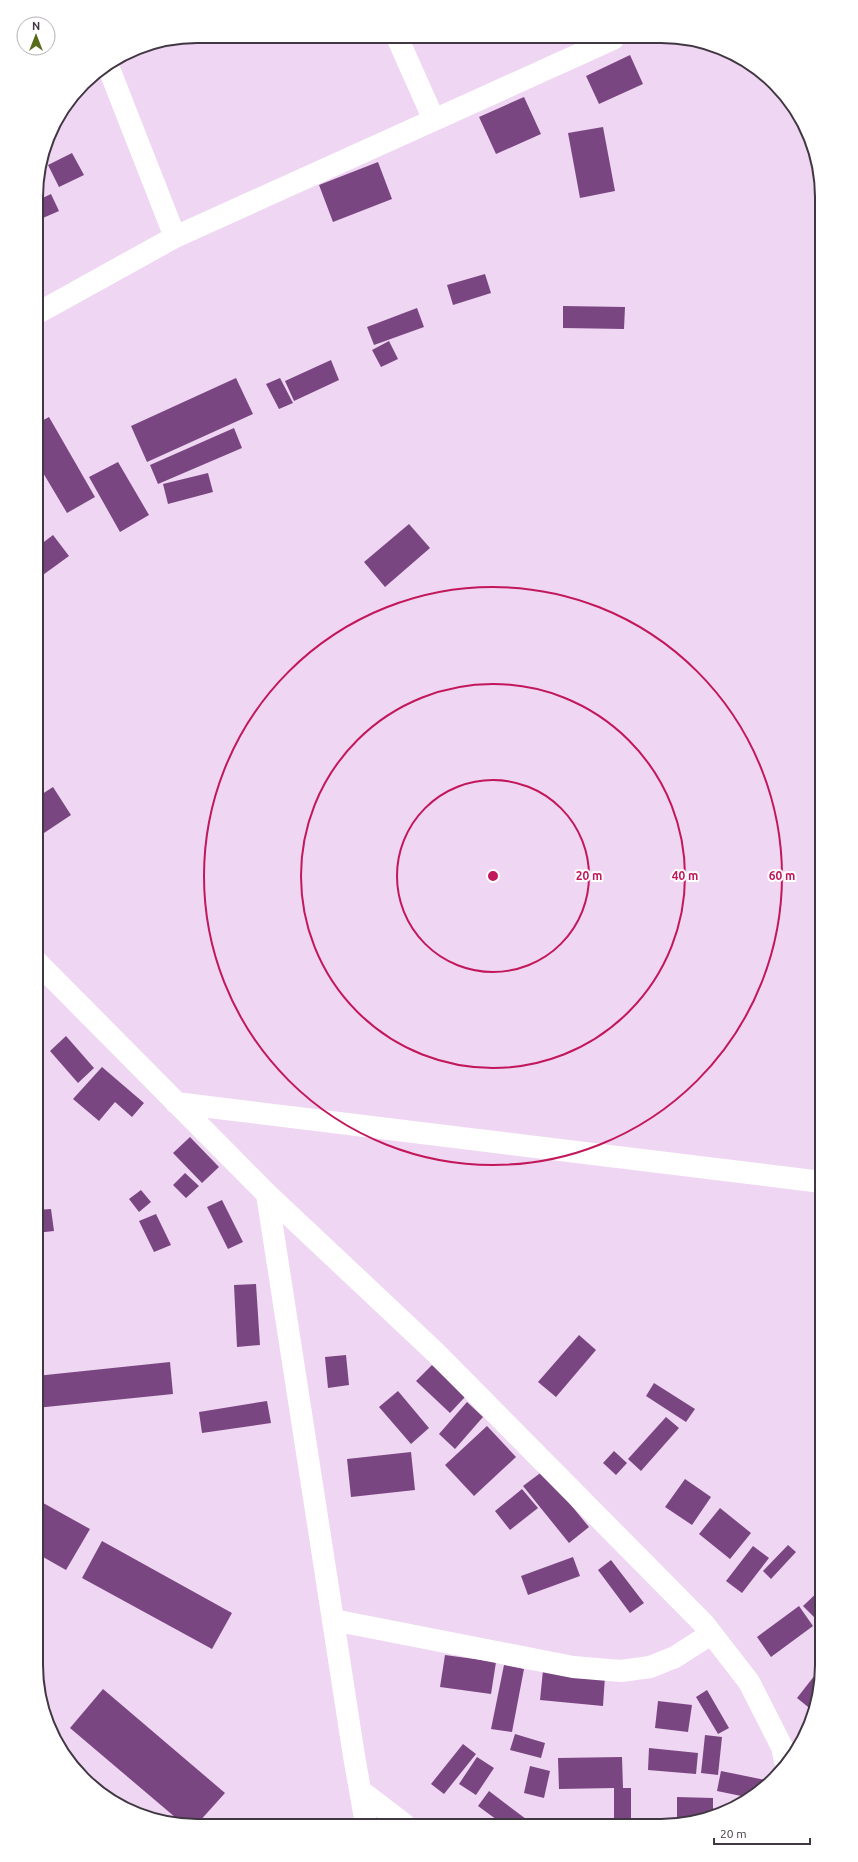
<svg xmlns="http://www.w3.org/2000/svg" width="858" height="1862" font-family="Ubuntu,sans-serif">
<rect width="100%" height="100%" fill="#efd6f2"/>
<path fill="#7a4681" d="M 630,55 L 643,84 L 599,104 L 586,76 Z
M 524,97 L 541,134 L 496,154 L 479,117 Z
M 603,127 L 615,191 L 580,198 L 568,133 Z
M 72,153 L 84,175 L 59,187 L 48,165 Z
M 378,162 L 392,199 L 333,222 L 319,185 Z
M 51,194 L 59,211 L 36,221 L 36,201 Z
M 485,274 L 491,293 L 453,305 L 447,285 Z
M 563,306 L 625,307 L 624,329 L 563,328 Z
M 417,308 L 424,327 L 374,345 L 367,327 Z
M 389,341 L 398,359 L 381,367 L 372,350 Z
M 331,360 L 339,380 L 294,401 L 285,381 Z
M 236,378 L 253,414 L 147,462 L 131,426 Z
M 280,378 L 293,403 L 279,409 L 266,384 Z
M 49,417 L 95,497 L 67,513 L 36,461 L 36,424 Z
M 234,428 L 242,448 L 158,484 L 150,465 Z
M 118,462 L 149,515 L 120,532 L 89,477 Z
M 208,473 L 213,492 L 168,504 L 163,484 Z
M 36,500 L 41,508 L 36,510 Z
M 409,524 L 430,548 L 385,587 L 364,562 Z
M 53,535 L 69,556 L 36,580 L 36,548 Z
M 53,787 L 71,815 L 44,833 L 36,820 L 36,798 Z
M 66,1036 L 94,1068 L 78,1083 L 50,1051 Z
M 102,1067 L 144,1103 L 132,1117 L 115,1102 L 99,1121 L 73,1099 Z
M 36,1109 L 44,1124 L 36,1129 Z
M 190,1137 L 219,1167 L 202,1183 L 173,1153 Z
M 185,1173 L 199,1186 L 186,1198 L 173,1185 Z
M 141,1190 L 151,1202 L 139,1212 L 129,1199 Z
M 222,1200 L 243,1242 L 228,1249 L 207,1207 Z
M 51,1209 L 54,1231 L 36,1233 L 36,1210 Z
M 156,1214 L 171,1245 L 154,1252 L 139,1221 Z
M 256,1284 L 260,1345 L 237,1347 L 234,1285 Z
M 579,1335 L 596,1350 L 556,1397 L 538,1382 Z
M 346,1355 L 349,1385 L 328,1388 L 325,1357 Z
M 170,1362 L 173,1394 L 36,1408 L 36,1376 Z
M 432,1365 L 465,1397 L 450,1413 L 416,1381 Z
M 654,1383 L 695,1409 L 686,1422 L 646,1396 Z
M 398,1391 L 429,1428 L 411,1444 L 379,1407 Z
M 267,1401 L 271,1423 L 202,1433 L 199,1412 Z
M 467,1402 L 483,1417 L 455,1449 L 439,1434 Z
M 666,1417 L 679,1428 L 641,1471 L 628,1459 Z
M 487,1426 L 516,1457 L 474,1496 L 445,1465 Z
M 614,1451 L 627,1463 L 616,1475 L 603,1463 Z
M 411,1452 L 415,1490 L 351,1497 L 347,1459 Z
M 543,1471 L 589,1527 L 569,1543 L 523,1486 Z
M 685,1479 L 711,1497 L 692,1525 L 665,1507 Z
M 522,1489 L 538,1508 L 510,1530 L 495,1511 Z
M 36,1499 L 90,1529 L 66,1570 L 36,1553 Z
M 720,1508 L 751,1533 L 730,1559 L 699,1534 Z
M 102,1541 L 232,1613 L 212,1649 L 82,1578 Z
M 788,1545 L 796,1552 L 771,1579 L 763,1571 Z
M 753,1546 L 769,1558 L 742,1593 L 726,1581 Z
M 573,1557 L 580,1576 L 528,1595 L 521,1576 Z
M 611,1560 L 644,1603 L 630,1613 L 598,1570 Z
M 822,1588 L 822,1617 L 818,1621 L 803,1606 Z
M 799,1606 L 813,1626 L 771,1657 L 757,1637 Z
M 445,1655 L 496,1662 L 491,1694 L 440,1687 Z
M 504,1665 L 524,1669 L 512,1732 L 491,1729 Z
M 822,1666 L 822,1675 L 813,1711 L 797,1698 Z
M 543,1670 L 605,1676 L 603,1706 L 540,1700 Z
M 103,1689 L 225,1793 L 198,1823 L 182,1823 L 70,1728 Z
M 707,1690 L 729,1728 L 718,1734 L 696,1697 Z
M 658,1701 L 692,1705 L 688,1732 L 655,1728 Z
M 515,1734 L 545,1743 L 541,1758 L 510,1750 Z
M 705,1735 L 722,1737 L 718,1775 L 701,1773 Z
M 463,1744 L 476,1754 L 444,1794 L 431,1784 Z
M 649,1748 L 698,1753 L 696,1774 L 648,1770 Z
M 477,1757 L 494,1768 L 476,1795 L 459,1784 Z
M 622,1757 L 623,1788 L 631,1788 L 631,1826 L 614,1826 L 614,1788 L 559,1789 L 558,1758 Z
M 530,1766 L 550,1771 L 544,1798 L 524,1793 Z
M 721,1771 L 765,1780 L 764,1786 L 751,1798 L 717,1791 Z
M 489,1791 L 526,1819 L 522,1825 L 504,1825 L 478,1806 Z
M 677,1797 L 713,1798 L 713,1816 L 703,1820 L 677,1822 Z"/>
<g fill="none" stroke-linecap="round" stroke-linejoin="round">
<path stroke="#fff" stroke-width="22" d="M 397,37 L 434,120
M 108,66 L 175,237
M 36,314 L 175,237 L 613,39
M 36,961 L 267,1194 L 435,1352 L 704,1624 L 749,1682 L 782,1747 L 786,1765
M 176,1103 L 822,1182
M 267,1194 L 354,1756 L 366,1824
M 333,1620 L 573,1667 L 621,1671 L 650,1667 L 675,1657 L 711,1634
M 362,1792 L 404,1824"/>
</g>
<g fill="none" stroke="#c2185b" stroke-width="2">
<circle cx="493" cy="876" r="96"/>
<circle cx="493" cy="876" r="192"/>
<circle cx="493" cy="876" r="289"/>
</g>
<path d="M0 0H858V1862H0ZM197 43H661A154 154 0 0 1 815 197V1665A154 154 0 0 1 661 1819H197A154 154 0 0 1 43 1665V197A154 154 0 0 1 197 43Z" fill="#fff" fill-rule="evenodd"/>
<path fill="none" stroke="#413742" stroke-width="2" d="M197 43H661A154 154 0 0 1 815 197V1665A154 154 0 0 1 661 1819H197A154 154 0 0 1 43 1665V197A154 154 0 0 1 197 43Z"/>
<circle cx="493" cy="876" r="6" fill="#c2185b" stroke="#fff" stroke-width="2"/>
<g font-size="12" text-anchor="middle" font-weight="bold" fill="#c2185b" stroke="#fff" stroke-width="4" stroke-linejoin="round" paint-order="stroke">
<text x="589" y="880">20 m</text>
<text x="685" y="880">40 m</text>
<text x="782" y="880">60 m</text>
</g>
<g transform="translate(36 36)"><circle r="19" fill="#ffffff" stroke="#b3afb3"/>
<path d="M0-3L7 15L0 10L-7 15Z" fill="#576c1a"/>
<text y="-6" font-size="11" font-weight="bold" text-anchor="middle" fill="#413742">N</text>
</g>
<path d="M714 1838v6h96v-6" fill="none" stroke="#413742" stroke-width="2"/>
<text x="720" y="1838" font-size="12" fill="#413742" stroke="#ffffff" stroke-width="3" paint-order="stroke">20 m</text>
</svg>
